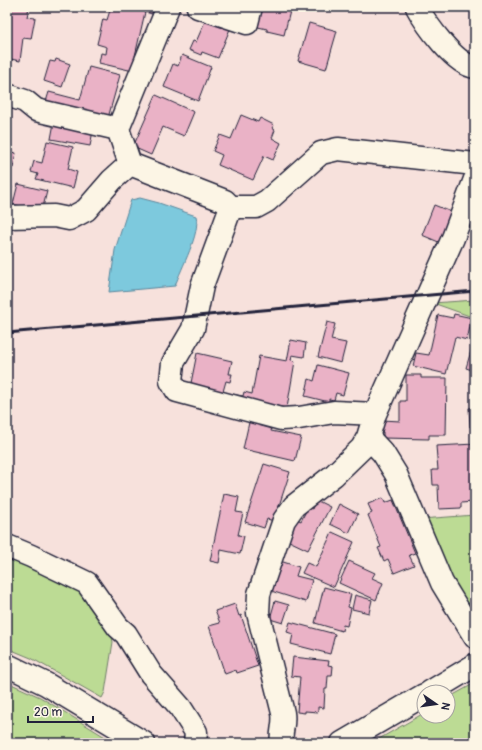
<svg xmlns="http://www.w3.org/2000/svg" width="482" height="750" font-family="Pangolin,sans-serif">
<rect width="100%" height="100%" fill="#f7e1dc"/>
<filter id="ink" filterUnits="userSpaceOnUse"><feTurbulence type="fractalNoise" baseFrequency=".025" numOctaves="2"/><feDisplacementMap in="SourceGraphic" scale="8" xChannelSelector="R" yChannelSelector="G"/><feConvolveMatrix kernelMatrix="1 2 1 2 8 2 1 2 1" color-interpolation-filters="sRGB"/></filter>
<g filter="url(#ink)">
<path fill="#bcdb94" stroke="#6f7e68" d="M 475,300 L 475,318 L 433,303 Z
M 475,515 L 475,630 L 421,519 Z
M 7,554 L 71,582 L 110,628 L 113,642 L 105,692 L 102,698 L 31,658 L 7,648 Z
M 7,682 L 40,697 L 115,743 L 7,743 Z
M 475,683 L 475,743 L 372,743 L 424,713 L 424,716 L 448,716 L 448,698 Z"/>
<path fill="#7dc9dd" stroke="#59869c" d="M 140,198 L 159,203 L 196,216 C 201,233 181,268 175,286 L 109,292 L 115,250 L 131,200 Z"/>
<path fill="#eab2c6" stroke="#22223b" d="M 7,7 L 29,7 L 27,17 L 35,18 L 31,39 L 23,38 L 20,61 L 11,59 L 10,69 L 7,68 Z
M 111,7 L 153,7 L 152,14 L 145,12 L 135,56 L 137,56 L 133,71 L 99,63 L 101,53 L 106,54 L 107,47 L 97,44 L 103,19 L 107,20 Z
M 262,7 L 291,7 L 284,35 L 267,31 L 267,29 L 258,27 Z
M 206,19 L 230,29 L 218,58 L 202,52 L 201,55 L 189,50 L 193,41 L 196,42 Z
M 309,23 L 337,31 L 326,69 L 298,61 Z
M 182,55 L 211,67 L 198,101 L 164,87 L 173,64 L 178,66 Z
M 56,59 L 70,64 L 62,87 L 44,81 L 50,61 L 55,62 Z
M 89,67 L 120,75 L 108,118 L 45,105 L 49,92 L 80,100 Z
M 156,95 L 194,112 L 184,136 L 163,127 L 151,155 L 133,147 Z
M 241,115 L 258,122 L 260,118 L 274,125 L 272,128 L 275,130 L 272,138 L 281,143 L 273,160 L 264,156 L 253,180 L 218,165 L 222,155 L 213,151 L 220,135 L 231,139 Z
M 54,123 L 93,131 L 90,146 L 51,139 Z
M 47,141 L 73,147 L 68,169 L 77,172 L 73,188 L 36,179 L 38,174 L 31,172 L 34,161 L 42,163 Z
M 7,151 L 16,153 L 13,168 L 7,166 Z
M 18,184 L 47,191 L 42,211 L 13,204 Z
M 7,186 L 12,187 L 9,199 L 7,199 Z
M 434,205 L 454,213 L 441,243 L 422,235 Z
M 454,314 L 472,318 L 467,340 L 455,337 L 446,374 L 413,366 L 416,353 L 429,355 L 438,315 L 453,318 Z
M 327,322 L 335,324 L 331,340 L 346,343 L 341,363 L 318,357 Z
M 475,337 L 475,371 L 466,368 Z
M 291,340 L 306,343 L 304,357 L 292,355 L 291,360 L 295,361 L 287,408 L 255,402 L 230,402 L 231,394 L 243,396 L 244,392 L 252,394 L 259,356 L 287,361 Z
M 197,353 L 232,361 L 229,374 L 232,374 L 230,382 L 226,381 L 222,395 L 190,388 Z
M 318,365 L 349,373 L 343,395 L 336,393 L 334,400 L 329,399 L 329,402 L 305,396 L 309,379 L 314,381 Z
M 406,375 L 421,375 L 421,378 L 447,378 L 446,435 L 429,435 L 429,439 L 383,438 L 383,432 L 381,432 L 382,420 L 400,421 L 400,401 L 406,401 Z
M 469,408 L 475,408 L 475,427 L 470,427 Z
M 250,418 L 273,423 L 271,431 L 301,437 L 295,461 L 243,449 Z
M 475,444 L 475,479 L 472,479 L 473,502 L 461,503 L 461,508 L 439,509 L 438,485 L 433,485 L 432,470 L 438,470 L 436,446 Z
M 264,464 L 290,472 L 274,521 L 267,519 L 264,528 L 245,522 Z
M 224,494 L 239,497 L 236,512 L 243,513 L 238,535 L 244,536 L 240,554 L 221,550 L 219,563 L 210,561 Z
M 383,498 L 385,503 L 393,500 L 415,553 L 409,555 L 414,565 L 394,573 L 388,559 L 384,561 L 378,548 L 381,547 L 368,515 L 372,513 L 368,504 Z
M 316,500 L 330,507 L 308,550 L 287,540 L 297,519 L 301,521 L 308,507 L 312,509 Z
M 339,504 L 358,514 L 349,533 L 330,524 Z
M 332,532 L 354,542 L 334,587 L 302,573 L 307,563 L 316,567 Z
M 280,561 L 299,567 L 296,576 L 312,580 L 306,602 L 271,591 Z
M 349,561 L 375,573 L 372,578 L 383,583 L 376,600 L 339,583 Z
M 324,587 L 351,594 L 348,607 L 351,608 L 347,626 L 343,625 L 342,631 L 315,623 Z
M 355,595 L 372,600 L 369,613 L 352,609 Z
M 275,601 L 289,605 L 283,623 L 270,619 Z
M 235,604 L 239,616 L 241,615 L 258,666 L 237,673 L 236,670 L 225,674 L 209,626 L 220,623 L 215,611 Z
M 290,622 L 335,634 L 330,654 L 291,644 L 293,634 L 287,632 Z
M 293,657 L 329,661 L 328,665 L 333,666 L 332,676 L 328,676 L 327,689 L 325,689 L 324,708 L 318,707 L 318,712 L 305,711 L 305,713 L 297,712 L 300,677 L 291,676 Z"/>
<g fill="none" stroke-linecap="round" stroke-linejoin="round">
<g stroke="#22223b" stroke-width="25">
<path id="street" d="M 198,7 L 247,23 L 251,7
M 417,7 C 426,24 455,65 475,67
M 7,95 L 25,101 L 36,110 L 118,129 L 130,164 L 225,201 L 231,207 L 256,207 L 267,201 L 321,153 L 338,149 L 475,164
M 118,129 L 168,7
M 231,207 L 202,286 L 193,329 L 173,363 L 171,381 L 177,391 L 281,419 L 299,418 L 334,412 L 375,414
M 7,217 L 54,216 L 69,219 L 86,210 L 112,180 L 130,164
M 368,437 L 383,453 L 396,474 L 442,583 L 475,637
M 7,546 L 31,556 L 87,583 L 118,627 L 126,634 L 151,674 L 180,707 L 196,732 L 195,743
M 7,665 L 46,684 L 144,743
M 430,692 L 475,665
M 282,743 C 280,732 285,725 283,713 L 258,613 L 259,594 L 284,520 L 294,506 L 334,475 L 362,448 L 368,437 L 375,414 L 453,238 L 475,179
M 342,743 L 424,695"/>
</g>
<use href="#street" stroke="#fcf5e5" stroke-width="22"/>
<path stroke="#22223b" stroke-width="3" d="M 7,333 L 475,291"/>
</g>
</g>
<rect width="482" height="750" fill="none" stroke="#fcf5e5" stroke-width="24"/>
<rect x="12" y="12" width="458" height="726" fill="none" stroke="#22223b" stroke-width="1.5" filter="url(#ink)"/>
<g transform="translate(436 704) rotate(103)"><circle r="19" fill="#fcf5e5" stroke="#a5a1a1"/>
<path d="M0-3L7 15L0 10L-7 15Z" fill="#22223b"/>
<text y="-6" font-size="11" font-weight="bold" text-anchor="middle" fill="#22223b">N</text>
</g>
<path d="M28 716v6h65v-6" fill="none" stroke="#22223b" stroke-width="2"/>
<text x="34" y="716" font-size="12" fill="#22223b" stroke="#fcf5e5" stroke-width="3" paint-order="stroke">20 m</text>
</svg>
